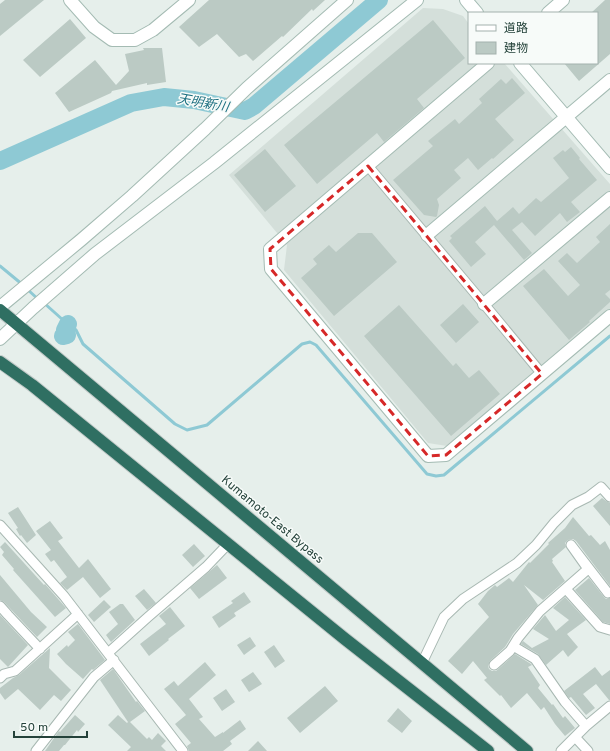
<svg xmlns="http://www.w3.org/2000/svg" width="610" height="751" font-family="Overpass,'Noto Sans JP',sans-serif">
<rect width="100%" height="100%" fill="#e6efeb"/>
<path fill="#d4dfda" d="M 423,8 L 443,9 L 463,16 L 469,24 L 469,63 L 504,63 L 610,184 L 610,310 L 447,446 L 428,443 L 284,270 L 287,245 L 229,175 Z"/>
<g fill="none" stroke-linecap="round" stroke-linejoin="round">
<path stroke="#8ec9d4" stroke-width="3" d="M 0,266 L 23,285
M 27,289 L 39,300
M 44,303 L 63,320 L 76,330 L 83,344 L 175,424 L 187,430 L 207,425 L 302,344 L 310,342 L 316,345 L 427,474 L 436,476 L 444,475 L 610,336"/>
<path stroke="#8ec9d4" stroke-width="18" d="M 0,161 L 131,103 L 164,97 L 194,100 L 245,111 L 254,106 L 379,0
M 63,336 L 67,335 L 65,330 L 68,324"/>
</g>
<path fill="#bbcac4" d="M 5,0 L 44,0 L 0,36 L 0,4 Z
M 209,0 L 325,0 L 313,11 L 312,9 L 283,37 L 282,36 L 253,61 L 246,54 L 239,57 L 217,34 L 199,47 L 179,27 Z
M 605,0 L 610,0 L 610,54 L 579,81 L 564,63 L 597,63 L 597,13 L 591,13 Z
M 70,19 L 86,38 L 40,77 L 23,60 Z
M 433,20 L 465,58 L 417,99 L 424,108 L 384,142 L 377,133 L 317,184 L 284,145 Z
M 143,48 L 162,48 L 166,82 L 147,85 L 147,83 L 112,91 L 111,93 L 69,112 L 55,93 L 95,60 L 116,85 L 129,71 L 125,54 L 144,50 Z
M 512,78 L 525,93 L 495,119 L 514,140 L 493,159 L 492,158 L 478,170 L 468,158 L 454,170 L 461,178 L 437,199 L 439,205 L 437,216 L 436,217 L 424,215 L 393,180 L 433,146 L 428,141 L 455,119 L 459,124 L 482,103 L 479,99 L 501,79 L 506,84 Z
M 571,147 L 580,158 L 579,159 L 597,180 L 571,202 L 580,212 L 567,222 L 560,213 L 535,236 L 522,222 L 512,230 L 532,253 L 524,260 L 494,225 L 475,242 L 486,254 L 471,267 L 449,241 L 452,238 L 450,236 L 485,206 L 497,221 L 513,207 L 519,214 L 536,198 L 541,202 L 569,178 L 553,158 L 563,150 L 565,152 Z
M 265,149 L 296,186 L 265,212 L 234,175 Z
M 610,224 L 610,290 L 605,294 L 610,299 L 610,302 L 589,321 L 590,322 L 569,340 L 523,286 L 544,269 L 568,296 L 580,285 L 558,261 L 567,253 L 577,263 L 600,242 L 596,237 Z
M 358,233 L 372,233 L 397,262 L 334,316 L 301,278 L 317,264 L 313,259 L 329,245 L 336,252 Z
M 463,304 L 479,322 L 456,343 L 440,325 Z
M 399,305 L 453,366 L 456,363 L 469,378 L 479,370 L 500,394 L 451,436 L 364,336 Z
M 602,498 L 606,501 L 610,503 L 610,526 L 593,506 Z
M 18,507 L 36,535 L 27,543 L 21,535 L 20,536 L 16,529 L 18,528 L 8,513 Z
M 573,517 L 589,536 L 591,535 L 600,545 L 605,541 L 610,550 L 610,586 L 576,541 L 573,539 L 568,540 L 565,543 L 566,547 L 552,559 L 553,561 L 552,562 L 565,581 L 543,600 L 524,585 L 538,605 L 513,634 L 505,647 L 490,661 L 488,666 L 489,669 L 492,671 L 496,671 L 515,654 L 531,664 L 532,665 L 528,667 L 540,685 L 538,688 L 552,705 L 553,704 L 563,718 L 565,716 L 575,728 L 565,736 L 555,724 L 544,707 L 541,710 L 527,693 L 511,708 L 501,695 L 500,696 L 484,680 L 487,678 L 473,661 L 462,674 L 448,661 L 489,617 L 478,604 L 488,591 L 495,585 L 497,587 L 509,578 L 513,582 L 529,562 L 530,563 L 549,544 L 548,543 L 565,528 Z
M 50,521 L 63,538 L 58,541 L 79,568 L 88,559 L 111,589 L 100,598 L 83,577 L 67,590 L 60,583 L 67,577 L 54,560 L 51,562 L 45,554 L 51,550 L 36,531 Z
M 5,542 L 44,585 L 45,584 L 66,608 L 55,617 L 13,570 L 14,569 L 2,555 L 4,552 L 0,547 Z
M 194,544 L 205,556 L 193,567 L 182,555 Z
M 217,565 L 227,578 L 199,599 L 190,588 Z
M 0,575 L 31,612 L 47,627 L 37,637 L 4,602 L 0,600 Z
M 589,578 L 604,597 L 606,599 L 610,598 L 610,624 L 603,622 L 575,590 Z
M 144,589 L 156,603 L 147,610 L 135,596 Z
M 244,592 L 251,602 L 234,613 L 236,616 L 219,628 L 212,617 L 233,603 L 231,601 Z
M 565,597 L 586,620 L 567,634 L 578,647 L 568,657 L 563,650 L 546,665 L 538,654 L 521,644 L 523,641 L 532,648 L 549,639 L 533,629 L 545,615 L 556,631 L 569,620 L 553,608 Z
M 104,600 L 111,607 L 94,622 L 88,615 Z
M 120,604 L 123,604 L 135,620 L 111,642 L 106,635 L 118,624 L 109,612 Z
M 170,607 L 185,626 L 168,639 L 169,640 L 149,656 L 140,644 L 166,624 L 159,616 Z
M 0,615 L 28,645 L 8,667 L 0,659 Z
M 78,624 L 105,660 L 93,670 L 92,669 L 83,679 L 66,664 L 57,654 L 67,645 L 68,647 L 75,640 L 68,632 Z
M 250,637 L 256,646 L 244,655 L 237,645 Z
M 274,645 L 285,661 L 275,668 L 264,652 Z
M 50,648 L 49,668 L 71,690 L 61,701 L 54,695 L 40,710 L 18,689 L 5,700 L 0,693 L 0,688 L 13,678 L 19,675 Z
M 205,662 L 216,675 L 189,699 L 203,717 L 199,719 L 215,737 L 223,732 L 223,733 L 240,720 L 246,729 L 230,741 L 232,744 L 223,751 L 189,751 L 187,746 L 191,743 L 175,724 L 186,715 L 164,689 L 174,681 L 178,686 Z
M 595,667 L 602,676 L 610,670 L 610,700 L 609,700 L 596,684 L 583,694 L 595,708 L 586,715 L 571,697 L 569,698 L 564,691 Z
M 113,669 L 136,702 L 137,701 L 145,711 L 130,722 L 147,739 L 149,737 L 152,740 L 158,733 L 166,741 L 161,746 L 166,751 L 127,751 L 131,747 L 108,725 L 118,715 L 127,723 L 128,722 L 100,680 Z
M 253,672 L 262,684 L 249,692 L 241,680 Z
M 325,686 L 338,701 L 300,733 L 287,718 Z
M 226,689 L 235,702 L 222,711 L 213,698 Z
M 398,708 L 412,721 L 402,733 L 387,721 Z
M 75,715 L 85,724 L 78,732 L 77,730 L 65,745 L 64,745 L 59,751 L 45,751 L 59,731 L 60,732 Z
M 258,741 L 267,751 L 248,751 Z"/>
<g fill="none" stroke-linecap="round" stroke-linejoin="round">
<g stroke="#a8b8b2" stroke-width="11">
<path id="street" d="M 368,166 L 484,304 L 542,374
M 0,525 L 64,596 L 183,751
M 566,589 L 600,627 L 610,630
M 0,606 L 8,615 L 40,649
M 513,646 L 535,659 L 565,702 L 586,726
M 108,653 L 148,617 L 206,567 L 228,544
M 422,663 L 444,617 L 463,599 L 517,563 L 536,545 L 554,523 L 572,505 L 588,497 L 601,487 L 610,497
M 494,665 L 510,651 L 518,638 L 540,611 L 588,569 L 571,545 L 608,593
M 0,678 L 4,674 L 15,671 L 78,614
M 575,737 L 588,751
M 36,751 L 94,677 L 114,660
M 561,751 L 586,726 L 610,706"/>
</g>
<g stroke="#a4bbb3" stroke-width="14">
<path id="secondary" d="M 70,0 L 94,27 L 112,40 L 135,40 L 153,30 L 189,0
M 466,0 L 477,13
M 548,13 L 563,0
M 488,63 L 270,249 L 271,269 L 428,456 L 446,455 L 610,316
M 520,63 L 610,168
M 427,235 L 610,80
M 484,304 L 610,198
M 0,307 L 81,240 L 132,196 L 205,129 L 247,88 L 347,0
M 0,339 L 33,308 L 95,254 L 214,163 L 417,0"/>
</g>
<g stroke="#c2cac8" stroke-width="14">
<path id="highway" d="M 0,310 L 527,751
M 0,362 L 32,385 L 345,639 L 488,751"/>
</g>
<use href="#street" stroke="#fff" stroke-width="9"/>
<use href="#secondary" stroke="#fff" stroke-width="12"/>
<use href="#highway" stroke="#2f6f62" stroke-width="12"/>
</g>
<path fill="none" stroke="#d62828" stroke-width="3" stroke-dasharray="8 5" stroke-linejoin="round" d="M 368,166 L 542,374 L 446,455 L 428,456 L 271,269 L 270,249 Z"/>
<g text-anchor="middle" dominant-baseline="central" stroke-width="3" stroke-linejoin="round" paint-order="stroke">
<g font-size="12" fill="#24423a" stroke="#f7fbf9">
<text transform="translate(272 520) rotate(40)">Kumamoto-East Bypass</text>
</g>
<g font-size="13" font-style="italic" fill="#1c6f80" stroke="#f7fbf9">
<text transform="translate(203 104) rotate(10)">天明新川</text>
</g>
</g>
<rect x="468" y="12" width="130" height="52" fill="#f7fbf9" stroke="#a3b1ad"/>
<rect x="476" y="25" width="20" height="6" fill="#ffffff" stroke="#a3b1ad"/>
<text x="504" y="32" font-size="12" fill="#24423a">道路</text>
<rect x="476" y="42" width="20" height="12" fill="#bbcac4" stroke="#a3b1ad"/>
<text x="504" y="52" font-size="12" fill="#24423a">建物</text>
<path d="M14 731v6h73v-6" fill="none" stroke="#24423a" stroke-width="2"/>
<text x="20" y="731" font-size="12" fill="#24423a" stroke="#f7fbf9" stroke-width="3" paint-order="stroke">50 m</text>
</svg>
